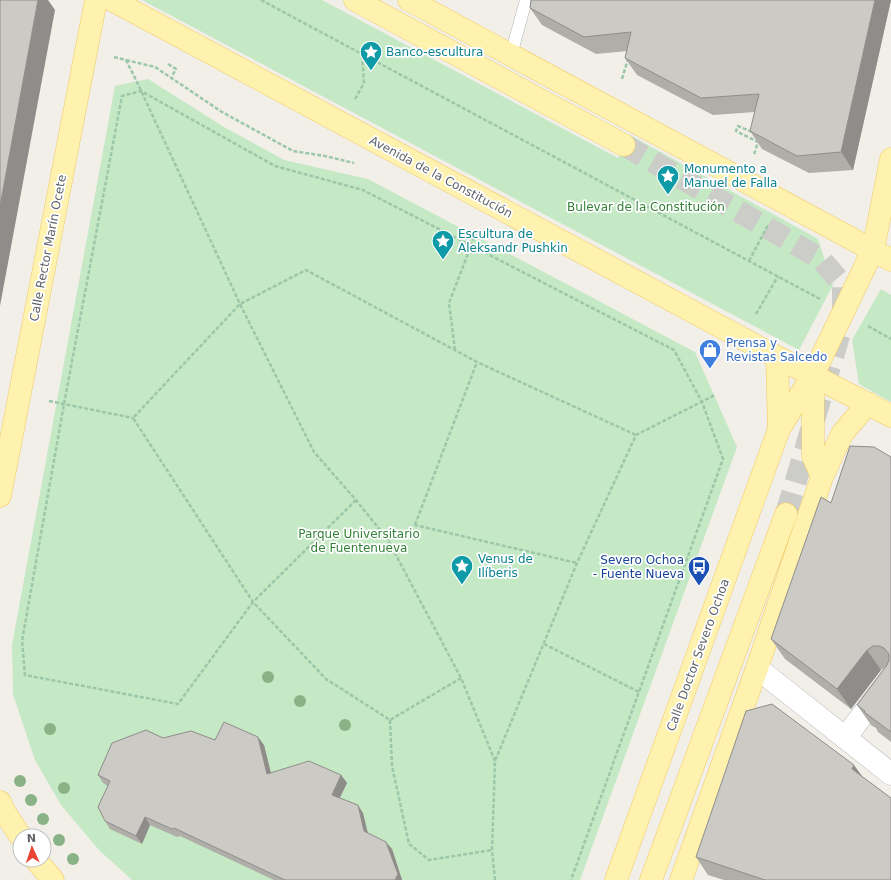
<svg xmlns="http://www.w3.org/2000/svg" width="891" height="880" font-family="'DejaVu Sans',sans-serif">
<rect width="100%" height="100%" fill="#f1efe8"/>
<path fill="#c5e8c5" d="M 142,0 L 322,0 L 618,158 L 630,135 L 818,239 L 833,285 L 799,350 Z
M 148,79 L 224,127 L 284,160 L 368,179 L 695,352 L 737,447 L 580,880 L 132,880 L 99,850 L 61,805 L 35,760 L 13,694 L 12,645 L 115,86 Z
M 881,289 L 891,295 L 891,402 L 859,384 L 852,340 Z"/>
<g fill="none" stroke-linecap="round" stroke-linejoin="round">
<path stroke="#ccccc8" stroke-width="22" stroke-dasharray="22 11" stroke-linecap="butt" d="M 624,145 L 821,259 L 843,285 L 843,318
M 786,514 L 840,333"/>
<g stroke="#b5b8bc" stroke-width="13">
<path id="lane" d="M 511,55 L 526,0"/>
</g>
<g stroke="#b5b8bc" stroke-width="23">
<path id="street" d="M 845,738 L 891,678"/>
</g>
<g stroke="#b6babf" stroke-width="23">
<path id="secondary" d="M 757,668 L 891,774"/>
</g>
<g stroke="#f2c960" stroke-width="23">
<path id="primary" d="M 112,0 L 777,357 L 891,416
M 355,0 L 624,145
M 409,0 L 891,260
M 777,357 L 779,429
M 813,375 L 813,456 L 822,477
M 0,496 L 96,0
M 0,802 L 4,811 L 20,836
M 36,860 L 53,880
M 616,880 L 779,429 L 813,375 L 873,250 L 891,159
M 651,880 L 786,514
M 681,880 L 757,668 L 822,477 L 842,434 L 868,403"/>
</g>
<path stroke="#9cc7a9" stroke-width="2.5" stroke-dasharray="4 2" stroke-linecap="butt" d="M 261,0 L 820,299
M 114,57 L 126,60 L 137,82 L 240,304 L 314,452 L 356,500 L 388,540 L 461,678 L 495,761
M 126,60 L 155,67 L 222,112 L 293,151 L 325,156 L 354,163
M 168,64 L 176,69 L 171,78
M 622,79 L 628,59
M 355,99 L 364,83 L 362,55
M 752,132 L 738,126 L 736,131 L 758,142 L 754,155
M 749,261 L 768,225
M 756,314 L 778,276
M 868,326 L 891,339
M 455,350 L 449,303 L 477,230
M 49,401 L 133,418
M 356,500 L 253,602 L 133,418 L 240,304 L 306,270 L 477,362 L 636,435
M 415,525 L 477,362
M 388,540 L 415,525 L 577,563
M 544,644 L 639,692
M 461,678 L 390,720 L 326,679 L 253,602 L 178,704 L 25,675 L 22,641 L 64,404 L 122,96 L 141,91 L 275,166 L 363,190 L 674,350 L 702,402 L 723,459 L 571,880
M 390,720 L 392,766 L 409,844 L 429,860 L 492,850
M 495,880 L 492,850 L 495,761 L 577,563 L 636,435 L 715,395"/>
<use href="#lane" stroke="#fff" stroke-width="12"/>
<use href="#street" stroke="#fff" stroke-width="22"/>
<use href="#secondary" stroke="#fff" stroke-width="22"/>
<use href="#primary" stroke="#fff2af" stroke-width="22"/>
</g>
<g fill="#89b387">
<circle cx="268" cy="677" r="6"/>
<circle cx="300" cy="701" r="6"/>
<circle cx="345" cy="725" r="6"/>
<circle cx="50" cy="729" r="6"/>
<circle cx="20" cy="781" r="6"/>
<circle cx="64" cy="788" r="6"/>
<circle cx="31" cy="800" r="6"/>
<circle cx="43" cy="819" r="6"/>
<circle cx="59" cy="840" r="6"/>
<circle cx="73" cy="859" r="6"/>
</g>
<path fill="#afaea9" d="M 531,0 L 891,0 L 853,170 L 809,173 L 762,149 L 750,131 L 755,112 L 713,115 L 637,75 L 625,58 L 627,51 L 596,54 L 542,25 L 530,8 Z
M 891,457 L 891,742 L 878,732 L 876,728 L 871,725 L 857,705 L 886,667 L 881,670 L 851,709 L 785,659 L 771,639 L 831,503 Z
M 163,738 L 264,745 L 271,773 L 341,775 L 347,783 L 340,798 L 363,813 L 368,833 L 392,849 L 402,880 L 274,880 L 180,836 L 177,837 L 150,825 L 142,844 L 110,829 L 105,821 L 108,786 L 103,783 L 98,775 Z
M 696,857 L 891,880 L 724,880 L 708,875 Z"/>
<path fill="#8f8d8a" d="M 38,0 L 48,0 L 55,10 L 0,306 L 0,206 Z
M 875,0 L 891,0 L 853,170 L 841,152 Z
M 867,650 L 881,670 L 851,709 L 837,689 Z
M 258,737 L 264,745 L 273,782 L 267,774 Z
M 854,765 L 867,783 L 852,769 Z
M 341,775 L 347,783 L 337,803 L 332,795 Z
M 358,805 L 363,813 L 369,839 L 364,831 Z
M 145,817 L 150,825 L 142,844 L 136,836 Z
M 386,842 L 392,849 L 402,880 L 395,880 Z"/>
<path fill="#cccac5" stroke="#8f8d8a" d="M 0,0 L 38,0 L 0,206 Z
M 531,0 L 875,0 L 841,152 L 797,156 L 750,131 L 759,94 L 701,98 L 625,58 L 631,32 L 584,37 L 530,8 Z
M 850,446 L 874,447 L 891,457 L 891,732 L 864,712 L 865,711 L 857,705 L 887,665 L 889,660 L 889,654 L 884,648 L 879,646 L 873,646 L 867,650 L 837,689 L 771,639 L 821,497 L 831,503 Z
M 772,704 L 854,765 L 852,769 L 891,798 L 891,880 L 765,880 L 696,857 L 746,711 Z
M 224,722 L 258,737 L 267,774 L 309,761 L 341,775 L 332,795 L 358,805 L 364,831 L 386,842 L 398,874 L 395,880 L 285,880 L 174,828 L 172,829 L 145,817 L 136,836 L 105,821 L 98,807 L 110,781 L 98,775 L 112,743 L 146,730 L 163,738 L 191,731 L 215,740 Z"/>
<defs>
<g id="sight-pin" transform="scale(1.15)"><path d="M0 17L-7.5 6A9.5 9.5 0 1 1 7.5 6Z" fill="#0f9aa8" stroke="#fff"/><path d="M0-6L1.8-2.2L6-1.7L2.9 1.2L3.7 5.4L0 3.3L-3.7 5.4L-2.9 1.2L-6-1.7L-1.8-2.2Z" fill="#fff"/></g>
<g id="shop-pin" transform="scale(1.15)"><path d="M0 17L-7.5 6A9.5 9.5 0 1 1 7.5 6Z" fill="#3f7fe0" stroke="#fff"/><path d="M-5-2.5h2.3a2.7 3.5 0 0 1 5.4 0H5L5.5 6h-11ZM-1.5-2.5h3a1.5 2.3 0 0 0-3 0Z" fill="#fff"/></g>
<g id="bus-pin" transform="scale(1.15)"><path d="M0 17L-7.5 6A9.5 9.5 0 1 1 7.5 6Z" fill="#1a4fb4" stroke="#fff"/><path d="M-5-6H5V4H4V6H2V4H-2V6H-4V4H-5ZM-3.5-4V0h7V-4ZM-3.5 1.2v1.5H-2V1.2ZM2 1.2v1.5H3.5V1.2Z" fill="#fff"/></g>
</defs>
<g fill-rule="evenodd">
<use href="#sight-pin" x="371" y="52"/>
<use href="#sight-pin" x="668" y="176"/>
<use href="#sight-pin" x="443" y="241"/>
<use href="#shop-pin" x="710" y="350"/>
<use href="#sight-pin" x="462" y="566"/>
<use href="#bus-pin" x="699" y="567"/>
</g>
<g text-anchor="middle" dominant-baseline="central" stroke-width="3.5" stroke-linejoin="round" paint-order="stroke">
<g font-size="12" fill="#0d838f" stroke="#fff" text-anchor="start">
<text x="386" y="52">Banco-escultura</text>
<text x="684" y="169">Monumento a<tspan x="684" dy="14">Manuel de Falla</tspan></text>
<text x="458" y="234">Escultura de<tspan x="458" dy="14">Aleksandr Pushkin</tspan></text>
<text x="478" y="559">Venus de<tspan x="478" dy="14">Ilíberis</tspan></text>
</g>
<g font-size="12" fill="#5f6368" stroke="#fff">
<text transform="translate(441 177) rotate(28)">Avenida de la Constitución</text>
<text transform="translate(48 248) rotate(-79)">Calle Rector Marín Ocete</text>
<text transform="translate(698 655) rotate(-70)">Calle Doctor Severo Ochoa</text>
</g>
<g font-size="12" fill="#348238" stroke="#fff">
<text x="646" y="207">Bulevar de la Constitución</text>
<text x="359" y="534">Parque Universitario<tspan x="359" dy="14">de Fuentenueva</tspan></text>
</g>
<g font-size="12" fill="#366cbe" stroke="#fff" text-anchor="start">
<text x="726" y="343">Prensa y<tspan x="726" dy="14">Revistas Salcedo</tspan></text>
</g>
<g font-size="12" fill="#164399" stroke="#fff" text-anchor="end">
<text x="684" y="560">Severo Ochoa<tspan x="684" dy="14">- Fuente Nueva</tspan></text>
</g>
</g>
<g transform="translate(32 848) rotate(357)"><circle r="19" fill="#ffffff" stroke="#bfc1c3"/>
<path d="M0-3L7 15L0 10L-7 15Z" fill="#ea4335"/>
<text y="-6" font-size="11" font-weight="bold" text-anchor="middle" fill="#5f6368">N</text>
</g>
</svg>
